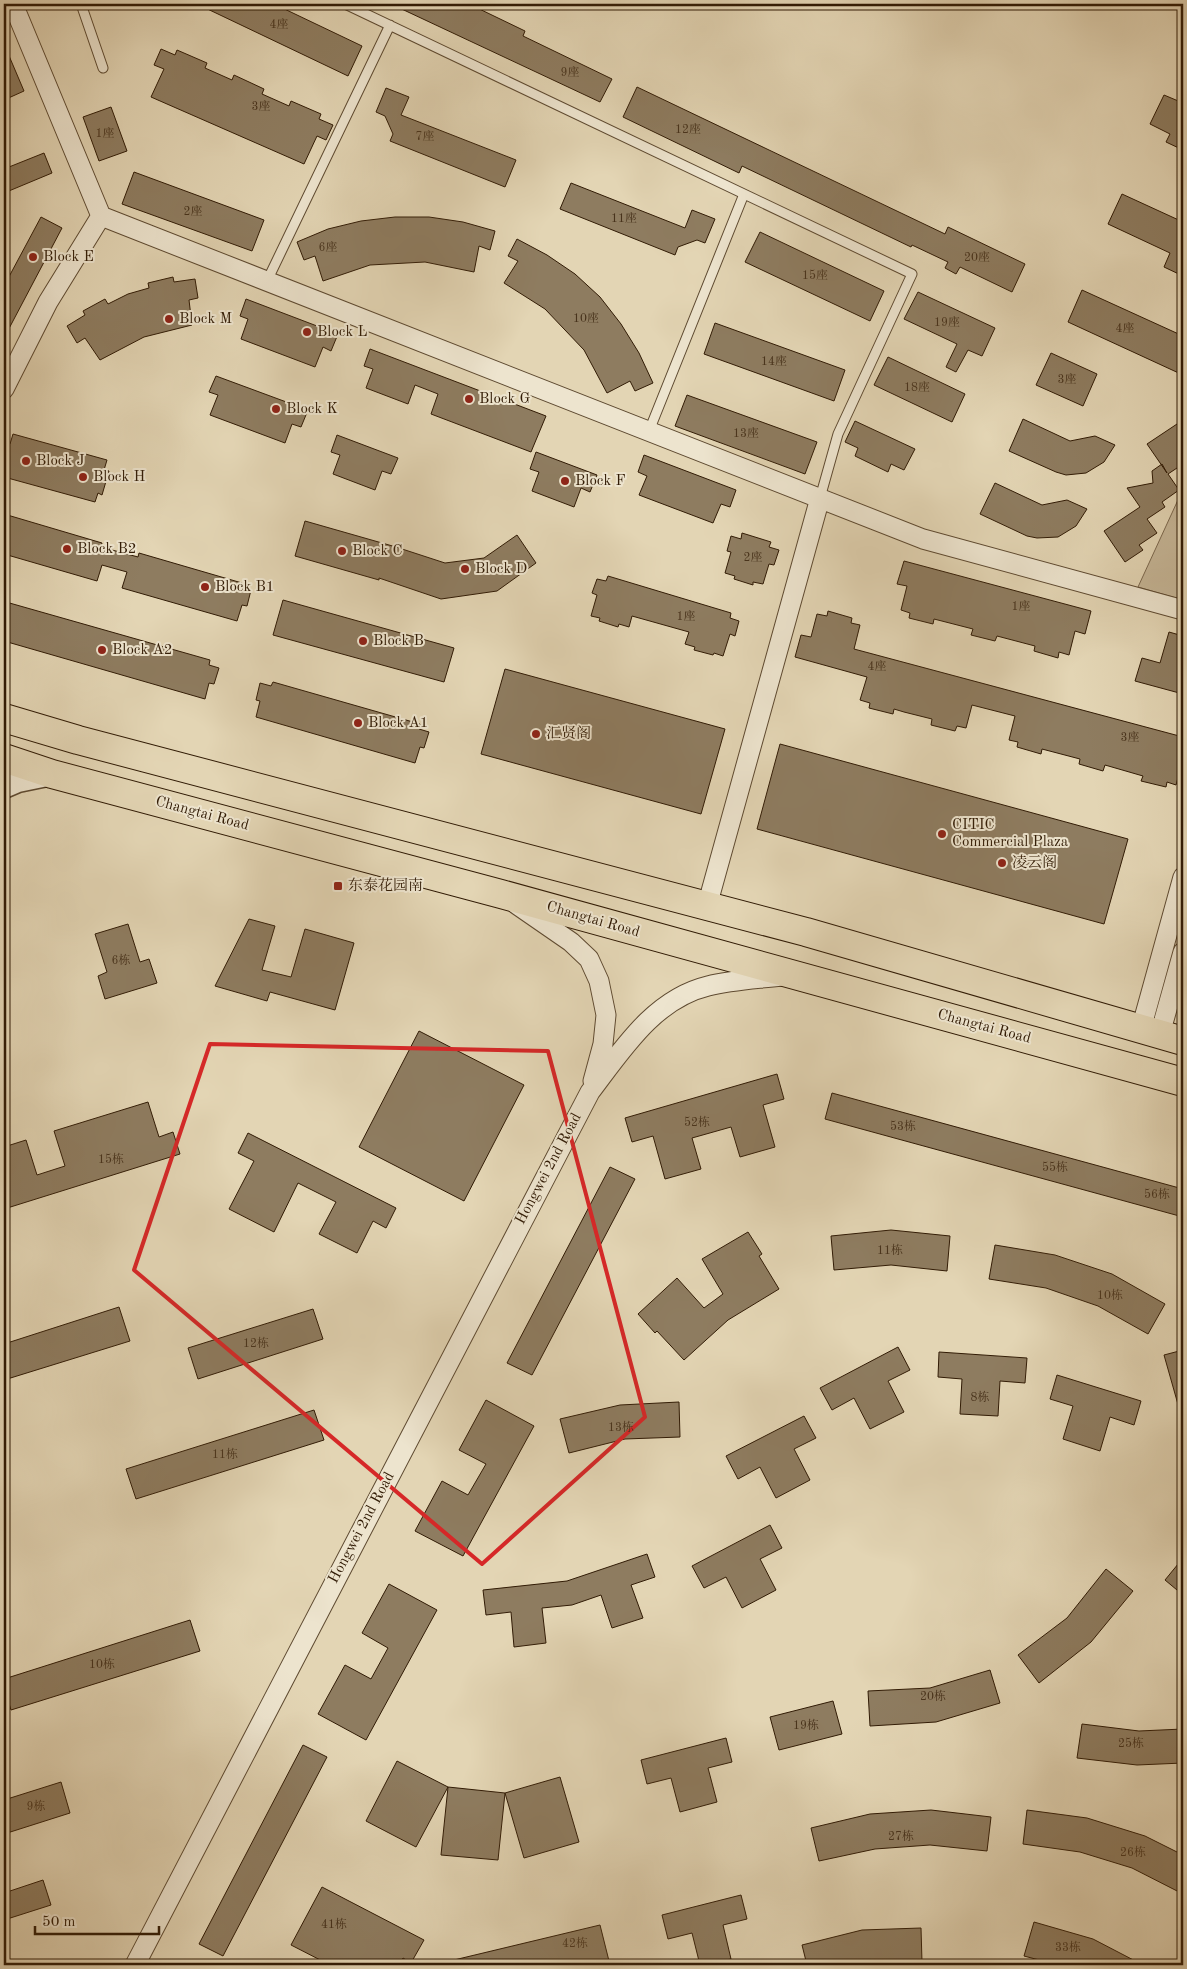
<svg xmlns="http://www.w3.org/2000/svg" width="1187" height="1969" font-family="'Old Standard TT','Noto Serif SC',serif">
<rect width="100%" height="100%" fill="#e3d5b4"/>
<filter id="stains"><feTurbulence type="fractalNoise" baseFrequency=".004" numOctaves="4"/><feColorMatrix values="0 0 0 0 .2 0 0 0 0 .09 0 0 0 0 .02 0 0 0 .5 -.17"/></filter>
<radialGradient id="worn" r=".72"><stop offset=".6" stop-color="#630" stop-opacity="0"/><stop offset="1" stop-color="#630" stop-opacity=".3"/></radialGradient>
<path fill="#c5b596" stroke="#7b684e" d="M 1183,489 L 1183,600 L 1138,587 Z"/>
<path fill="#8e7c60" stroke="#311b05" d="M 197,4 L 274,4 L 362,46 L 348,76 Z
M 391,4 L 469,4 L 525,31 L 523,36 L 612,79 L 600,102 Z
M 4,44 L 24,91 L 4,100 Z
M 161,49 L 175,55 L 177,50 L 207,63 L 205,68 L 232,80 L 234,75 L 264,89 L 262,94 L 289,106 L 291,101 L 321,114 L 319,119 L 333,125 L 326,140 L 317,136 L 304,164 L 151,97 L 164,69 L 154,65 Z
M 637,87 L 945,234 L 948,227 L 1025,264 L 1012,292 L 960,267 L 956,274 L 945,268 L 948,262 L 912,245 L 911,247 L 742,166 L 739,173 L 623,117 Z
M 386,88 L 409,97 L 401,115 L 516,160 L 505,187 L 390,141 L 393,134 L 385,116 L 376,112 Z
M 1164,95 L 1183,103 L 1183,150 L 1166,142 L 1170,134 L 1150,124 Z
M 111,107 L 127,151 L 99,161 L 83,117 Z
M 44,153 L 52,173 L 4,193 L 4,169 Z
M 134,172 L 264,220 L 252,251 L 122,204 Z
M 571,183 L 685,228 L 692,210 L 715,219 L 705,243 L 697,240 L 678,247 L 675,255 L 560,209 Z
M 1122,194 L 1183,222 L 1183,276 L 1164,267 L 1170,253 L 1108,224 Z
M 41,217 L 62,228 L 4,338 L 4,286 Z
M 395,217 L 429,217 L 463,222 L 495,231 L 490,250 L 479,246 L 474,272 L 425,262 L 370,265 L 323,281 L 315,256 L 304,260 L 297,242 L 328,229 L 361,221 Z
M 760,232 L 884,291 L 870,321 L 745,262 Z
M 517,239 L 547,255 L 575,274 L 600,297 L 621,324 L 639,353 L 653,383 L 635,391 L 630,381 L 607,393 L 584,350 L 545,309 L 504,283 L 518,261 L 508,256 Z
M 173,277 L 174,282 L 195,279 L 198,298 L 189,300 L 192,325 L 144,337 L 100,360 L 85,338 L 77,343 L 67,326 L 85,315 L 83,311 L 105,299 L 108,304 L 128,294 L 149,288 L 148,283 Z
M 1082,290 L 1183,336 L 1183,375 L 1068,322 Z
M 918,292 L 995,328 L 982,356 L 968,350 L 956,372 L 946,367 L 957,344 L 904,319 Z
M 246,299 L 338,334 L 331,351 L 323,347 L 315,367 L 241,339 L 248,319 L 240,316 Z
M 715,323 L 845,370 L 834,401 L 704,354 Z
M 370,349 L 546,416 L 531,452 L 431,414 L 438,394 L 415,385 L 408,404 L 366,388 L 373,369 L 364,366 Z
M 1051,353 L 1097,374 L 1083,406 L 1036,385 Z
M 888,357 L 965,394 L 952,422 L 874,385 Z
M 216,376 L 308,410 L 301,427 L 292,424 L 285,443 L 210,415 L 218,395 L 209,392 Z
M 687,395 L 817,442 L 805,474 L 675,426 Z
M 1023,419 L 1070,441 L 1095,436 L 1115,445 L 1104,462 L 1086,473 L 1066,475 L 1056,472 L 1009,451 Z
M 1183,420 L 1183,464 L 1168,474 L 1179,490 L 1162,502 L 1165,507 L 1147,519 L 1157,533 L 1139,545 L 1143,550 L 1125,562 L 1104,531 L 1140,507 L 1127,488 L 1153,483 L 1152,471 L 1162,464 L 1167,473 L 1147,444 Z
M 855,421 L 915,449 L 904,470 L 891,464 L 888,472 L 855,456 L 858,448 L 845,442 Z
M 13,434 L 107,460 L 104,470 L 109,471 L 102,495 L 98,493 L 95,502 L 4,477 L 4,442 L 10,444 Z
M 337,435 L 398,458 L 391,474 L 382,471 L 375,490 L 333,474 L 340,455 L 331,452 Z
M 536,452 L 597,475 L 590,492 L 581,488 L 574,507 L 532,491 L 539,472 L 530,469 Z
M 644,455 L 736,490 L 730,507 L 721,504 L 713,523 L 639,495 L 647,476 L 638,472 Z
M 995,483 L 1042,505 L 1067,500 L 1087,509 L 1076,526 L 1058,537 L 1037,538 L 1027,536 L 980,514 Z
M 4,514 L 102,543 L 101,547 L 138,557 L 139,553 L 242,583 L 241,587 L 251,590 L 247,606 L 242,605 L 237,621 L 122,588 L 127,572 L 102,565 L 97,581 L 4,554 Z
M 305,521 L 396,547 L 445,563 L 484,558 L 517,535 L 536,563 L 497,591 L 441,599 L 379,578 L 379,580 L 295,556 Z
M 742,533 L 771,542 L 769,547 L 779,550 L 774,565 L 769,564 L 763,584 L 753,582 L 753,585 L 734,579 L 735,576 L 725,573 L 731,552 L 727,551 L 731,536 L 741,539 Z
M 904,561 L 1091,611 L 1085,634 L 1075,631 L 1069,655 L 1059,652 L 1058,658 L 1034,651 L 1035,646 L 997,636 L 995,641 L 971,635 L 973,629 L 934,619 L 933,624 L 909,618 L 910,613 L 901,610 L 907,586 L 897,584 Z
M 608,576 L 731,613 L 730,618 L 739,621 L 735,636 L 730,634 L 723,656 L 714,653 L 713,655 L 694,650 L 695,647 L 685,644 L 689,632 L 632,616 L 629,627 L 619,624 L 618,627 L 599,621 L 600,618 L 591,616 L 597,595 L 592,593 L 597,579 L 606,581 Z
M 283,600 L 454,648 L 444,682 L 273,635 Z
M 6,602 L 210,660 L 209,665 L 219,668 L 214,684 L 209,683 L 205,699 L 4,641 L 4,609 Z
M 828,611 L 852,618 L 851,623 L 860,625 L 854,649 L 1183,737 L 1183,759 L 1176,785 L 1167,782 L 1166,787 L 1141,781 L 1143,776 L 1105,765 L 1103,771 L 1079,764 L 1080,759 L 1042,749 L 1041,754 L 1017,747 L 1018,742 L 1009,740 L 1015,716 L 972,705 L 966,728 L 957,726 L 955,731 L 931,725 L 932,719 L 904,712 L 894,709 L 893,714 L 869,708 L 870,703 L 860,700 L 867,677 L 795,657 L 801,635 L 811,637 L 817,614 L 827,616 Z
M 1169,632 L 1183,636 L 1183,694 L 1135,681 L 1142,658 L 1160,663 Z
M 505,669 L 725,729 L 701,814 L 481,754 Z
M 273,682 L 420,724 L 419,729 L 429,732 L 424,748 L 420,747 L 415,763 L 256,717 L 260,701 L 256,700 L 260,683 L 271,686 Z
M 780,744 L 1128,839 L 1104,924 L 757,829 Z
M 249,919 L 275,926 L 262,970 L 291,977 L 305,929 L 354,943 L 335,1010 L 270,992 L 267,1001 L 215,986 Z
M 128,924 L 140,962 L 149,959 L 157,983 L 105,999 L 98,976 L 107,972 L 95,934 Z
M 419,1031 L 524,1085 L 464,1201 L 359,1147 Z
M 777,1074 L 784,1099 L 763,1105 L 775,1147 L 740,1157 L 731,1127 L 692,1138 L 701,1169 L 665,1179 L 653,1136 L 632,1142 L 625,1118 Z
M 832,1093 L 1183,1189 L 1183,1217 L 825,1119 Z
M 148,1102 L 159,1137 L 173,1132 L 180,1154 L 4,1209 L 4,1147 L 26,1140 L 37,1175 L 65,1166 L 54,1131 Z
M 248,1133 L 396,1208 L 386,1228 L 373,1221 L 357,1253 L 319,1234 L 336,1202 L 298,1183 L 274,1232 L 229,1209 L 254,1161 L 238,1153 Z
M 610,1167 L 635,1179 L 532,1375 L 507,1363 Z
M 891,1230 L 950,1236 L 947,1271 L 891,1265 L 834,1270 L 831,1236 Z
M 748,1232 L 762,1254 L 759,1256 L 779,1289 L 728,1320 L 684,1360 L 657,1331 L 655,1333 L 638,1314 L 677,1278 L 704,1308 L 723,1294 L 702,1259 Z
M 995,1245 L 1055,1255 L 1112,1274 L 1165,1304 L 1148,1334 L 1098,1306 L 1046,1288 L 989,1279 Z
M 119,1307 L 130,1341 L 4,1380 L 4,1344 Z
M 313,1309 L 323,1339 L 198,1379 L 188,1348 Z
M 898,1347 L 910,1370 L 888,1381 L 904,1412 L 870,1429 L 854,1398 L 832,1410 L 820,1388 Z
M 1183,1350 L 1183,1407 L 1179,1408 L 1164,1355 Z
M 939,1352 L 1027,1358 L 1025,1383 L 1000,1381 L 998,1416 L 960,1414 L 962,1379 L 938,1377 Z
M 1057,1375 L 1141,1401 L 1134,1425 L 1110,1417 L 1100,1451 L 1063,1439 L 1073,1406 L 1050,1399 Z
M 486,1400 L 534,1426 L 463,1556 L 415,1531 L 442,1481 L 468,1495 L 486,1464 L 459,1450 Z
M 679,1402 L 680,1437 L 625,1439 L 569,1453 L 560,1419 L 620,1405 Z
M 314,1410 L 324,1440 L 136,1499 L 126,1469 Z
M 804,1416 L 816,1438 L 794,1449 L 810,1480 L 776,1498 L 760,1467 L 738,1479 L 726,1456 Z
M 770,1525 L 782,1548 L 760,1559 L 776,1590 L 742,1608 L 726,1577 L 704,1588 L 692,1566 Z
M 647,1554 L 655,1577 L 631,1585 L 643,1618 L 612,1628 L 601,1595 L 572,1605 L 542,1608 L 546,1643 L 514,1647 L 511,1612 L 486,1615 L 483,1590 L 567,1581 Z
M 1183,1558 L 1183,1595 L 1165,1580 Z
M 1106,1569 L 1133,1591 L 1091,1642 L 1039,1683 L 1018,1655 L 1067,1618 Z
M 389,1584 L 437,1610 L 366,1740 L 318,1714 L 345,1665 L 371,1679 L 388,1648 L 362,1633 Z
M 190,1620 L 200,1651 L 11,1710 L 4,1687 L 4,1679 Z
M 990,1670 L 1000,1703 L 936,1722 L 870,1726 L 868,1691 L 930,1688 Z
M 833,1701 L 842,1734 L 779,1750 L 770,1717 Z
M 1082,1724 L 1139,1731 L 1183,1729 L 1183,1763 L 1137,1765 L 1077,1758 Z
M 726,1738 L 732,1762 L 708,1768 L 717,1802 L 680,1812 L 671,1778 L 647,1784 L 641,1760 Z
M 303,1745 L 327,1757 L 223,1956 L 199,1944 Z
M 397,1761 L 448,1787 L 416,1847 L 366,1821 Z
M 560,1777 L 579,1842 L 524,1858 L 505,1793 Z
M 61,1782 L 70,1813 L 4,1834 L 4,1800 Z
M 448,1787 L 505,1793 L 498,1860 L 441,1855 Z
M 931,1810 L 991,1817 L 987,1851 L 930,1845 L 875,1849 L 819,1861 L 811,1828 L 870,1814 Z
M 1027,1810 L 1087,1818 L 1145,1836 L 1183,1855 L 1183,1894 L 1132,1868 L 1080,1852 L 1023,1844 Z
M 43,1880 L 51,1905 L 4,1920 L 4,1893 Z
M 322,1887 L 424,1940 L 411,1963 L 403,1958 L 399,1965 L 330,1965 L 291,1945 Z
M 741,1895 L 747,1919 L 723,1925 L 731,1959 L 700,1965 L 692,1933 L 668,1939 L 662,1915 Z
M 1034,1922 L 1093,1939 L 1143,1965 L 1058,1965 L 1024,1956 Z
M 600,1925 L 610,1965 L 455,1965 L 454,1960 Z
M 921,1928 L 922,1962 L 862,1965 L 807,1965 L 802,1945 L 862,1930 Z"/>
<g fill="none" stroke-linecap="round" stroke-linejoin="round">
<g stroke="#5e4a31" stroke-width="11">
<path id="service" d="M 81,4 L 103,68
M 345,4 L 912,274 L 838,434 L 820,498
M 267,281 L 390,25
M 649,431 L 744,194"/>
</g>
<g stroke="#5e4a31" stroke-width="21">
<path id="minor" d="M 13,4 L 101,216
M 4,389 L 48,302 L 101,216 L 923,539 L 1183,610
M 516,904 L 571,942 L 589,959 L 599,981 L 606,1015 L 603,1044 L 593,1081
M 707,906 L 820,498
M 1141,1029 L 1183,877
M 1160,1034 L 1183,952
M 135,1965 L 590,1092 C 622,1050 654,999 708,986 C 732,980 757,979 781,976"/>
</g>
<g stroke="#5e4a31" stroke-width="25">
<path id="tertiary" d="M 4,787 L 18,781 L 52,774"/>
</g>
<g stroke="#311b05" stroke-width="30">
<path id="trunk" d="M 4,718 L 78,740 L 806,932 L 1183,1041
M 4,758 L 52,774 L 501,894 L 1183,1082"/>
</g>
<use href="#service" stroke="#ede4ce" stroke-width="9"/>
<use href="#minor" stroke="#ede4ce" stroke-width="19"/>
<use href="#tertiary" stroke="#ede4ce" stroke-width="22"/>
<use href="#trunk" stroke="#e3d5b4" stroke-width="28"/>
</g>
<path fill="none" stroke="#d62828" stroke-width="4" stroke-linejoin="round" d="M 210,1044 L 548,1051 L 645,1417 L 482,1564 L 134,1270 Z"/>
<g fill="#8f2418" stroke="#ede4ce" stroke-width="2">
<circle cx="33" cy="257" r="5"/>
<circle cx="169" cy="319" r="5"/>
<circle cx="307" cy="332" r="5"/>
<circle cx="469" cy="399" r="5"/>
<circle cx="276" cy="409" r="5"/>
<circle cx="26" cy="461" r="5"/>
<circle cx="83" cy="477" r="5"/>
<circle cx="565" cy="481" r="5"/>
<circle cx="67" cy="549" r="5"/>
<circle cx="342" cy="551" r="5"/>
<circle cx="465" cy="569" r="5"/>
<circle cx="205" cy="587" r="5"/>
<circle cx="363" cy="641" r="5"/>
<circle cx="102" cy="650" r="5"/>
<circle cx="358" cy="723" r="5"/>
<circle cx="536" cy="734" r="5"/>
<circle cx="942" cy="834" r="5"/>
<circle cx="1002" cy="863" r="5"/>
<rect x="333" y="881" width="10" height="10" rx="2.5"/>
</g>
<g text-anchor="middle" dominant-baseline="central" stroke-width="4" stroke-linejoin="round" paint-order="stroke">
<g font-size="12" fill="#48331c">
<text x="279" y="25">4座</text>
<text x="570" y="73">9座</text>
<text x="261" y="107">3座</text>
<text x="688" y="130">12座</text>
<text x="105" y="134">1座</text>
<text x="425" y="137">7座</text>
<text x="193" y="212">2座</text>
<text x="624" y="219">11座</text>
<text x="328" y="248">6座</text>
<text x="977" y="258">20座</text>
<text x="815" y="276">15座</text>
<text x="586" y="319">10座</text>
<text x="947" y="323">19座</text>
<text x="1125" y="329">4座</text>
<text x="774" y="362">14座</text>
<text x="1067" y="380">3座</text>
<text x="917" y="388">18座</text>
<text x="746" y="434">13座</text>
<text x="753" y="558">2座</text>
<text x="1021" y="607">1座</text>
<text x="686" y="617">1座</text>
<text x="877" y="667">4座</text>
<text x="1130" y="738">3座</text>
<text x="121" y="961">6栋</text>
<text x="697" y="1123">52栋</text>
<text x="903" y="1127">53栋</text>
<text x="111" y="1160">15栋</text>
<text x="1055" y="1168">55栋</text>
<text x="1157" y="1195">56栋</text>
<text x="890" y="1251">11栋</text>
<text x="1110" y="1296">10栋</text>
<text x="256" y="1344">12栋</text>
<text x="980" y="1398">8栋</text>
<text x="621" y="1428">13栋</text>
<text x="225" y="1455">11栋</text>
<text x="102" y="1665">10栋</text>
<text x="933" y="1697">20栋</text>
<text x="806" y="1726">19栋</text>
<text x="1131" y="1744">25栋</text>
<text x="36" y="1807">9栋</text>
<text x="901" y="1837">27栋</text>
<text x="1133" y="1853">26栋</text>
<text x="334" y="1925">41栋</text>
<text x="575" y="1944">42栋</text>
<text x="1068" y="1948">33栋</text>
</g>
<g font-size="15" fill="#311b05" stroke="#ede4ce" text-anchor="start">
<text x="43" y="257">Block E</text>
<text x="179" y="319">Block M</text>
<text x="317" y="332">Block L</text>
<text x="479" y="399">Block G</text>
<text x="286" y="409">Block K</text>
<text x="36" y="461">Block J</text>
<text x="93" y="477">Block H</text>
<text x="575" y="481">Block F</text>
<text x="77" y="549">Block B2</text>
<text x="352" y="551">Block C</text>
<text x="475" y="569">Block D</text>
<text x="215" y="587">Block B1</text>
<text x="373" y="641">Block B</text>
<text x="112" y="650">Block A2</text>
<text x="368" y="723">Block A1</text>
<text x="546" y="734">汇贤阁</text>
<text x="952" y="825">CITIC<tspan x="952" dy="17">Commercial Plaza</tspan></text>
<text x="1012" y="863">凌云阁</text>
<text x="348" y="886">东泰花园南</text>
</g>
<g font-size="15" fill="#311b05" stroke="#ede4ce">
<text transform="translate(202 814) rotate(15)">Changtai Road</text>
<text transform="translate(593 920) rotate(16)">Changtai Road</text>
<text transform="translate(984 1027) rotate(15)">Changtai Road</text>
<text transform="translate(549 1169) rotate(-62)">Hongwei 2nd Road</text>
<text transform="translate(362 1528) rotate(-62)">Hongwei 2nd Road</text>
</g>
</g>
<rect width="1187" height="1969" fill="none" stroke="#e3d5b4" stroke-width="20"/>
<rect x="5" y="5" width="1177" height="1959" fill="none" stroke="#311b05" stroke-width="2.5"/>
<rect x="10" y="10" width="1167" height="1949" fill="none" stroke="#311b05"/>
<path d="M35 1926v8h124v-8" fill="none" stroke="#311b05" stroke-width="2.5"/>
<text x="42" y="1926" font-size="15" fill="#311b05" stroke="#ede4ce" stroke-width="4" paint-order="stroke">50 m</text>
<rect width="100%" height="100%" filter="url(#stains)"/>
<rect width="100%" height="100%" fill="url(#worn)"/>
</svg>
